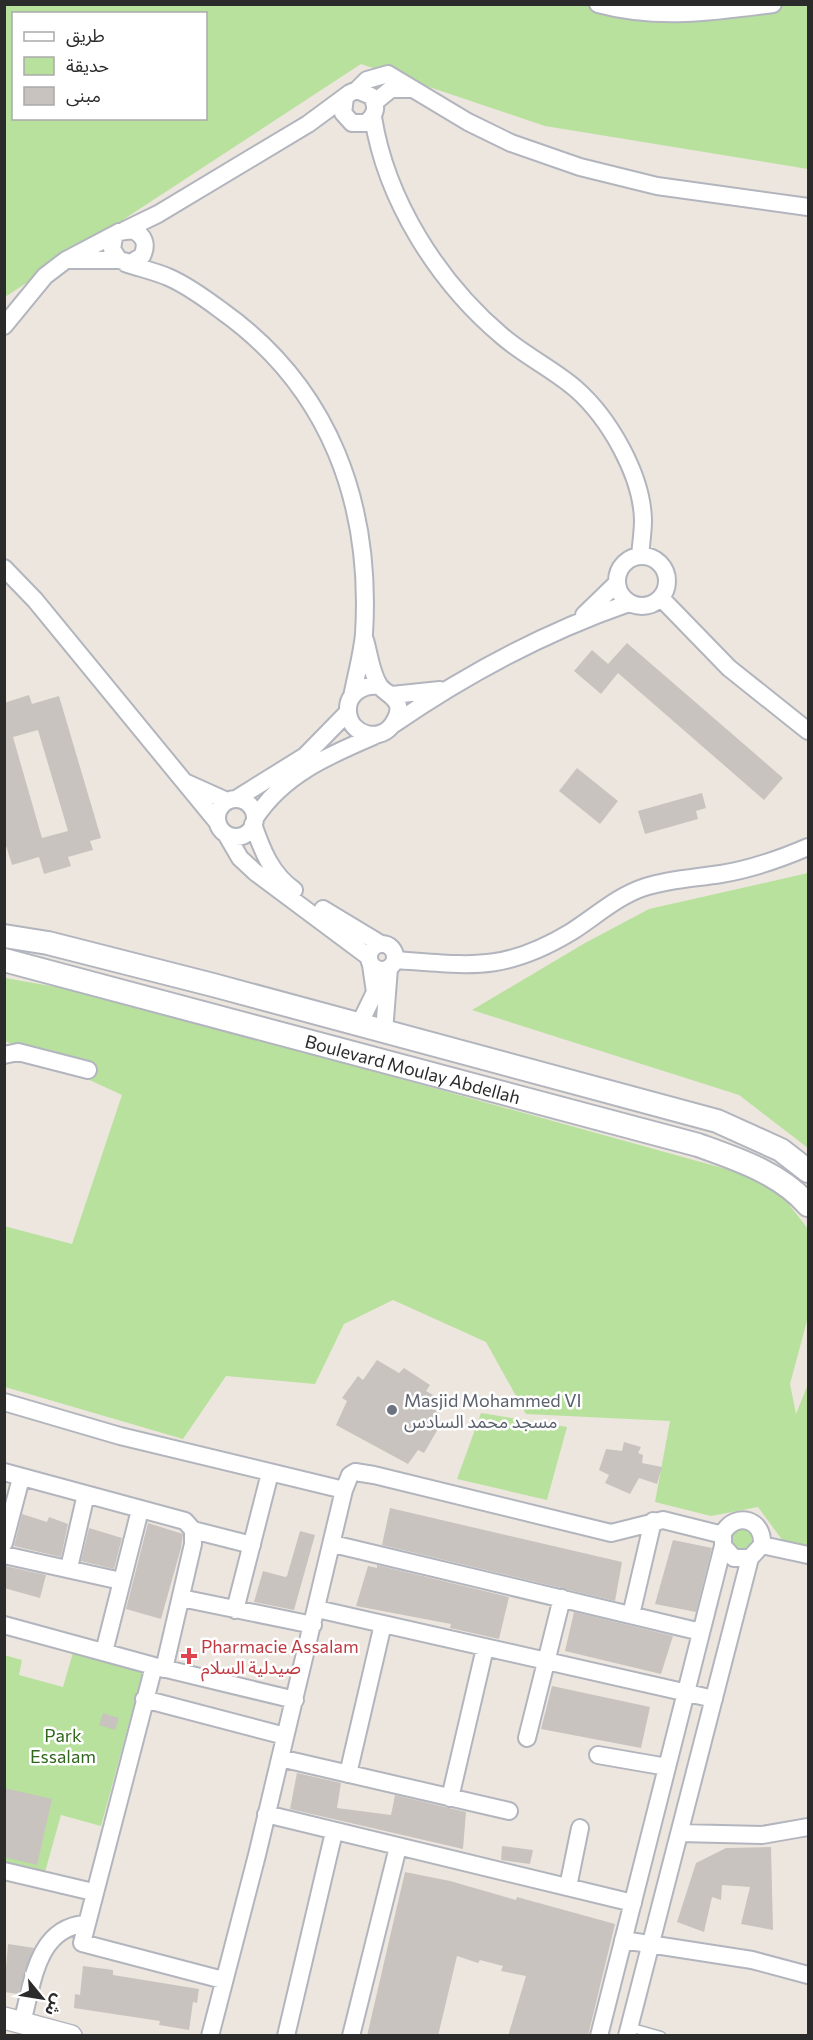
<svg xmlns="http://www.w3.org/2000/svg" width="813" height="2040" font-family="Commissioner,'Noto Sans Arabic',sans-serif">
<rect width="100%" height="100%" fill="#ede6de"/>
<path fill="#b8e19d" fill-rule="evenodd" d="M 5,5 L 808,5 L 808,169 L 545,126 L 361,64 L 5,297 ZM 14,14 L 206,14 L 206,118 L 14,118 Z
M 808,873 L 808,1148 L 739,1095 L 472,1010 L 585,943 L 649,909 Z
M 5,978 L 91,993 L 744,1174 L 780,1193 L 808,1229 L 808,1317 L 790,1384 L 796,1414 L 808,1384 L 808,1546 L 783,1541 L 758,1507 L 711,1516 L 655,1502 L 670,1421 L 526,1414 L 486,1342 L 393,1300 L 344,1324 L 315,1384 L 226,1376 L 183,1439 L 5,1387 L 4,1226 L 72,1244 L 122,1095 L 5,1041 Z
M 481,1413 L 567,1427 L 547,1500 L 457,1479 Z
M 746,1527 L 756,1538 L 750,1552 L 731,1550 L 729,1535 L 732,1531 Z
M 74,1649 L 144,1668 L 101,1826 L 61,1815 L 45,1872 L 5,1861 L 4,1655 L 22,1660 L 19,1675 L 63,1687 Z"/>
<path fill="#c8c3be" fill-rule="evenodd" d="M 627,643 L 783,778 L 764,800 L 618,673 L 601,694 L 574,671 L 592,650 L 608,664 Z
M 29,695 L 32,704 L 59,696 L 101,838 L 90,841 L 93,850 L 68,857 L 71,866 L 44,874 L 39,857 L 12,865 L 4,839 L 4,703 ZM 38,730 L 68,831 L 42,838 L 13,737 Z
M 577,768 L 618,801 L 600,824 L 559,791 Z
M 702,793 L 706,808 L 696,811 L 698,819 L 645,834 L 638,811 Z
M 377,1360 L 399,1373 L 404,1368 L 430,1385 L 426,1391 L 445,1402 L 436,1418 L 442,1422 L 424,1453 L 418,1450 L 408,1464 L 336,1425 L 347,1401 L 342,1398 L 358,1376 L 363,1380 Z
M 624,1442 L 641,1447 L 638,1453 L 643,1455 L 642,1463 L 662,1467 L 657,1484 L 639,1478 L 630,1494 L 605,1483 L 609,1475 L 599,1470 L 606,1449 L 622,1451 Z
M 390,1508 L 622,1562 L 615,1601 L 382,1545 Z
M 22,1514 L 47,1522 L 49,1517 L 68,1524 L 61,1557 L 14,1546 Z
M 148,1523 L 183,1534 L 181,1548 L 161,1619 L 126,1609 Z
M 89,1528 L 122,1538 L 114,1569 L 81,1561 Z
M 300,1531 L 315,1535 L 294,1610 L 254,1602 L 263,1571 L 285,1577 L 287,1576 Z
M 673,1540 L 712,1548 L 696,1612 L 655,1604 Z
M 377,1565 L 509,1597 L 499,1639 L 450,1628 L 451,1624 L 356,1606 L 368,1566 L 377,1568 Z
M 5,1566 L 46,1575 L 40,1598 L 4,1588 Z
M 574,1612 L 673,1636 L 661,1674 L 565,1651 Z
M 552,1686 L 650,1707 L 641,1748 L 541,1729 Z
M 103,1713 L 119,1718 L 115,1730 L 99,1725 Z
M 297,1773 L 341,1783 L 337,1808 L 391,1815 L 395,1795 L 466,1812 L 463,1849 L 290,1809 Z
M 4,1788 L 52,1799 L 37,1865 L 4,1857 Z
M 502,1846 L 533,1850 L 530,1864 L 501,1860 Z
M 771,1847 L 773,1930 L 741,1924 L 750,1887 L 722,1885 L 721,1900 L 712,1897 L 704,1932 L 677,1922 L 696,1863 L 726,1848 Z
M 405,1872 L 450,1881 L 516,1900 L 517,1897 L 615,1924 L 588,2036 L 508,2036 L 526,1976 L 501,1971 L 503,1966 L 480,1960 L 478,1963 L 457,1956 L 438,2036 L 367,2036 Z
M 8,1944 L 34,1948 L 18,1994 L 4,1992 Z
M 83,1966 L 113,1970 L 113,1975 L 199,1989 L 197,2003 L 193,2002 L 189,2030 L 159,2025 L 160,2021 L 74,2008 L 75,1994 L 80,1995 Z"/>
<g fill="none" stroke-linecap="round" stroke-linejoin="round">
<g stroke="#b2b5be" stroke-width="11">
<path id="service" d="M 629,2027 L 661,2036"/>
</g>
<g stroke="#b2b5be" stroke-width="20">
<path id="minor" d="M 598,4 C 657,20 714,12 773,4
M 357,90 L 367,80 L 388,74 L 468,122 L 511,143 L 580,167 L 657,186 L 808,207
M 375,102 L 391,89 L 409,89
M 373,117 C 386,200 438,282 502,336 C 525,356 553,369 576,389 C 609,418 642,475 643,520 C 643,532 641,544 640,556
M 125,230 L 158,214 L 308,124 L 350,93 L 357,90 L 371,96 C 378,107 376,114 366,123 L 352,123 L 343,113 L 345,98
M 70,260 L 119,260
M 125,263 C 139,268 154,271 168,277 C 187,285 206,299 222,311 C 330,388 372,504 364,634 C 362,655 356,676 352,697
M 4,326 L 45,276 L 66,260 L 119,232 L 132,230 C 144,235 148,244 142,256 L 131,263 L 119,260 L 112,249 L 114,237
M617 581a25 25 0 1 1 50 0a25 25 0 1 1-50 0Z
M 4,568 L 35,600 L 218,823
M 661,598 L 729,668 L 808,731
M 584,615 L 617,583
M 365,640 C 369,653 371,673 379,685 C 385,695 408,699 394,722 C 382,744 349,736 348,711 C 347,693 364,684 379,686
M 392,695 L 440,690
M 394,724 C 467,674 545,632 629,603
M 187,783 L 227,801
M 236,799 L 305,756 L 348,712
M217 818a19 19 0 1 1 38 0a19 19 0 1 1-38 0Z
M 255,818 C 283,775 327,756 374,736
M 253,824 C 262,850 271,874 294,890
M 226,834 L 240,858 L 255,872 L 369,957
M 323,909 L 381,944
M369 957a13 13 0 1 1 26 0a13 13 0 1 1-26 0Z
M 395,960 C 470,965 503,973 571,932 C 595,917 617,896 645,887 C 670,879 695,878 721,874 C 752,869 780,859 808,847
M 359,1025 L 375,992 L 371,965
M 384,1032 L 389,968
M 4,1055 L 18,1052 L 88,1070
M 4,1402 L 120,1436 L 344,1490
M 4,1472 L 185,1521 L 193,1530 L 193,1544 L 164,1669
M 193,1530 L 252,1545
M 4,1543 L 21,1478
M 333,1544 L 701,1632
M 762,1545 L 808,1555
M 4,1555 L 121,1581
M 69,1568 L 86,1494
M 181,1598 L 313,1625
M 317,1609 L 714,1699
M 235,1610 L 270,1473
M 631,1615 L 653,1521
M 4,1625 L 154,1666 L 295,1700
M 104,1652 L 140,1510
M 154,1666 L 82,1943 L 223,1980
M 144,1699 L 285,1736
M 527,1738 L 562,1598
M 598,1755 L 667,1767
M 280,1758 L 509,1811
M 348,1774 L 383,1624
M 450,1798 L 485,1648
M 266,1814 L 633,1903
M 680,1833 L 762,1835 L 808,1827
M 4,1871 L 93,1892
M 568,1887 L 580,1828
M 623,1940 L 752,1960 L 808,1975
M 22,2022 C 33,1984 36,1928 85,1924
M 210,2036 L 257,1855 L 344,1490 L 350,1475 L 355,1472 L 374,1475 L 611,1533 L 663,1520 L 723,1535
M 286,2036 L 334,1832
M 351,2036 L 398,1847
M 599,2036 L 723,1546
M 627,2036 L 750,1558 L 762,1545 C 764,1519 736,1511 723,1533 L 723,1546 L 734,1558 L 750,1558"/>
</g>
<g stroke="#b2b5be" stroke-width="24">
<path id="tertiary" d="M 4,2018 L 71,2036"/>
</g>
<g stroke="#b2b5be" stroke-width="26">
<g id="secondary">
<path d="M 4,936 L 48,943 L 213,985 L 717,1121 L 781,1150 L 808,1171"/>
<path id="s1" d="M 4,960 L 698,1145 C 737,1159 780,1173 808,1205"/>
</g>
</g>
<use href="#service" stroke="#fff" stroke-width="8"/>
<use href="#minor" stroke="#fff" stroke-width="16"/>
<use href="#tertiary" stroke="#fff" stroke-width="21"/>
<use href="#secondary" stroke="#fff" stroke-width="22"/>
</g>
<circle fill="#6b7280" stroke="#fff" stroke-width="2" cx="392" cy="1410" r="6"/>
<path fill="#e0444e" stroke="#fff" stroke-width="2" d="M186 1647h6v6h6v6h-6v6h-6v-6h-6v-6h6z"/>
<g text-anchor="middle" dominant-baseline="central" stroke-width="5" stroke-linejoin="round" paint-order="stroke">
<g font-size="18" fill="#2b2b2b" stroke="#fff">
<text stroke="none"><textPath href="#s1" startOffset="423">Boulevard Moulay Abdellah</textPath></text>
</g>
<g font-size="18" fill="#5b616d" stroke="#fff" text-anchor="start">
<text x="404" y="1400">Masjid Mohammed VI<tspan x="404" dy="21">مسجد محمد السادس</tspan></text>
</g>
<g font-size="18" fill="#be3a42" stroke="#fff" text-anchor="start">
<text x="201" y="1646">Pharmacie Assalam<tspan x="201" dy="21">صيدلية السلام</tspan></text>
</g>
<g font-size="18" fill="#30671d" stroke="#fff">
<text x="63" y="1735">Park<tspan x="63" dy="21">Essalam</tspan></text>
</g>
</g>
<rect width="813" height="2040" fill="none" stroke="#2b2b2b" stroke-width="12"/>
<rect x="12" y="12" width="195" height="108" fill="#ffffff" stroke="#aaaaaa" stroke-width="1.5"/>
<rect x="24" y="32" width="30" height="9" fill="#ffffff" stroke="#aaaaaa" stroke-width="1.5"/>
<text x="66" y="42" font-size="18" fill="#2b2b2b">طريق</text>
<rect x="24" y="57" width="30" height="18" fill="#b8e19d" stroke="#aaaaaa" stroke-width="1.5"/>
<text x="66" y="72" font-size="18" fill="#2b2b2b">حديقة</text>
<rect x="24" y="87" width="30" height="18" fill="#c8c3be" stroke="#aaaaaa" stroke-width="1.5"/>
<text x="66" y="102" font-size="18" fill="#2b2b2b">مبنى</text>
<g transform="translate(42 1998) rotate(120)" stroke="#ffffff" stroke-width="4.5" paint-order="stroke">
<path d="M0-4.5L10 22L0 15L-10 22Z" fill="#2b2b2b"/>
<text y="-9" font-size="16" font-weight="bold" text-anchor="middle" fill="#2b2b2b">ش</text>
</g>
</svg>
